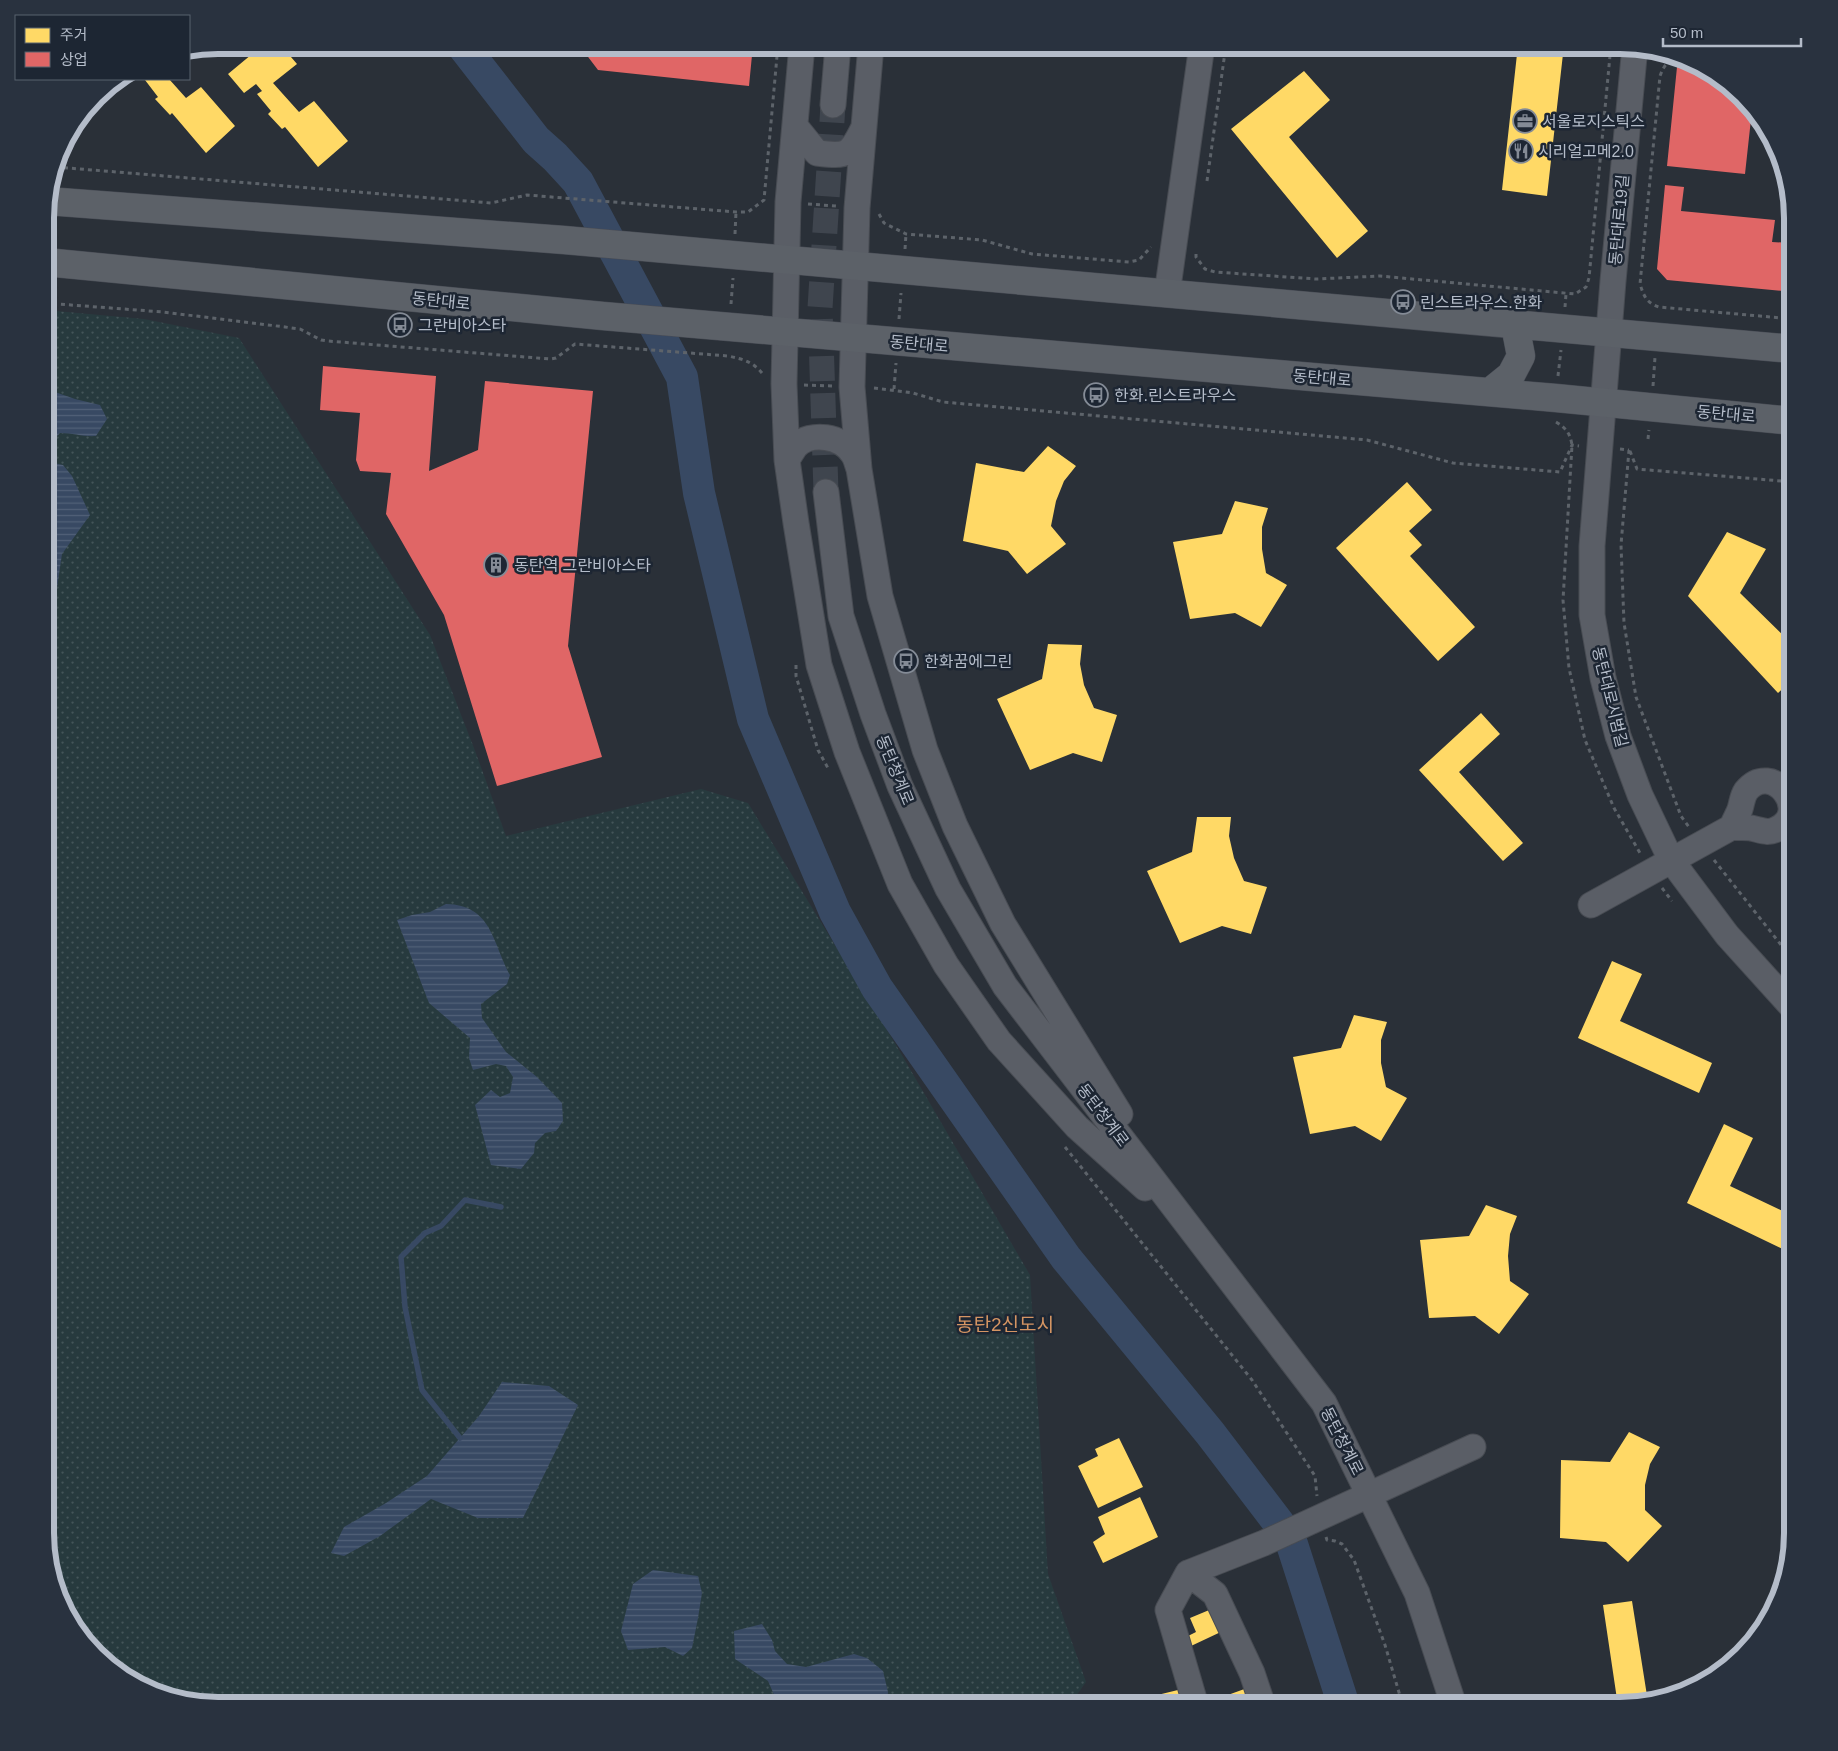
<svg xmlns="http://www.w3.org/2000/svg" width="1838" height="1751" font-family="Helvetica,'Noto Sans KR',sans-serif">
<defs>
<pattern id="grass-dots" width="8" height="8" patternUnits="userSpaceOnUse" patternTransform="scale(1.25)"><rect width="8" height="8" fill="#273a3e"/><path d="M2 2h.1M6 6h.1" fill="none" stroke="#445559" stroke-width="1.8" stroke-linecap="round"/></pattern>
<pattern id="water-rules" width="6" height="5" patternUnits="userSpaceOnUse" patternTransform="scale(1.25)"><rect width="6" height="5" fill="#384963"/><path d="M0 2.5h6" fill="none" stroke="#526178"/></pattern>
</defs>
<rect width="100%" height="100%" fill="#2a3038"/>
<path fill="url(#grass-dots)" d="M 45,310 L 144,319 L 239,338 L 430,635 L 474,748 L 506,836 L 701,789 L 748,803 L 896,1045 L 1030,1275 L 1048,1574 L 1086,1682 L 1069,1706 L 218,1706 L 152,1693 L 96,1655 L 58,1599 L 45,1544 Z"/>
<path fill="url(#water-rules)" d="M 45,378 L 55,392 L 75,399 L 100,405 L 107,419 L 96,436 C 84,437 73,433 60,433 L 48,446 L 45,446 Z
M 45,461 L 63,465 L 72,476 L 90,515 L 62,554 L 54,608 L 45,634 Z
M 446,904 C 492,905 492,942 510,975 L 507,984 L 481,1004 L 482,1018 L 506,1052 L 537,1077 L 562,1103 L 563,1121 L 556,1131 L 545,1133 L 535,1143 L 534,1153 L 521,1169 L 491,1165 L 475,1105 L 491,1090 L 500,1097 L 510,1093 L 513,1077 L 506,1066 L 496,1064 L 473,1070 L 469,1058 L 470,1038 L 429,1003 L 397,920 L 412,915 L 430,912 Z
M 502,1382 L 549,1386 L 578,1405 L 523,1518 L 478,1518 L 431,1499 L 380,1536 L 344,1556 L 331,1553 L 344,1527 L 386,1503 L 427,1476 L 479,1416 Z
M 653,1570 L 698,1576 L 702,1593 L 698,1618 L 692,1648 L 683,1656 L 665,1647 L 628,1650 L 621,1631 L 633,1584 Z
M 762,1624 L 772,1640 L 775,1651 L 787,1664 L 806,1667 L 854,1654 L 867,1658 L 883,1671 L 888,1692 L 887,1706 L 779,1706 L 768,1681 L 735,1659 L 734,1631 Z"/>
<path fill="#ffd966" d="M 263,45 L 290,45 L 285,50 L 297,64 L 273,83 L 299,112 L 314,101 L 348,141 L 318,167 L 285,127 L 282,129 L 268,114 L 271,111 L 257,94 L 262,91 L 256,84 L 244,93 L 228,74 Z
M 1518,45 L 1564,45 L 1547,196 L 1502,190 Z
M 1304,71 L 1330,100 L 1289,137 L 1368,231 L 1337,258 L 1231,129 Z
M 146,79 L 169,79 L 186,98 L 201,87 L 235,126 L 206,153 L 172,113 L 170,115 L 155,99 L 158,97 L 145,80 Z
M 1048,446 L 1076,466 L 1064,481 L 1056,501 L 1051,526 L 1066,544 L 1027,574 L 1008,551 L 963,541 L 976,463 L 1024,472 Z
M 1407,482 L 1432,510 L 1409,531 L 1422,545 L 1410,556 L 1475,627 L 1438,661 L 1336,548 Z
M 1235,501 L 1268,508 L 1262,527 L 1262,549 L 1266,573 L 1287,585 L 1261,627 L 1235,613 L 1190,619 L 1173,542 L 1222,534 Z
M 1727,532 L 1766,549 L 1740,593 L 1793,645 L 1793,679 L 1778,693 L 1688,596 Z
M 1048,644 L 1082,645 L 1080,664 L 1084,685 L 1094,708 L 1117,715 L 1102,762 L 1073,753 L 1030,770 L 997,699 L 1042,679 Z
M 1481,713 L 1500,734 L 1459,772 L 1523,843 L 1503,861 L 1419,770 Z
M 1197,817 L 1231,817 L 1229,836 L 1234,858 L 1244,881 L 1267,887 L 1251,934 L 1222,926 L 1180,943 L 1147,871 L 1192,852 Z
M 1612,961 L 1642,974 L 1620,1021 L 1712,1063 L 1699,1093 L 1578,1038 Z
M 1354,1015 L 1387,1022 L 1381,1040 L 1381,1063 L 1386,1087 L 1407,1098 L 1381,1141 L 1355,1126 L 1310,1134 L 1293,1057 L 1341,1048 Z
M 1724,1124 L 1753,1138 L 1730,1186 L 1793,1216 L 1793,1254 L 1687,1203 Z
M 1486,1205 L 1517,1216 L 1510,1234 L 1508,1256 L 1510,1281 L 1529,1294 L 1499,1334 L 1475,1316 L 1429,1318 L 1420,1240 L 1469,1236 Z
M 1629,1432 L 1660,1447 L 1650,1464 L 1645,1485 L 1645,1510 L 1662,1526 L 1628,1562 L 1606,1542 L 1560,1538 L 1561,1460 L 1610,1462 Z
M 1119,1438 L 1143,1487 L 1098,1508 L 1078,1466 L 1098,1456 L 1095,1449 Z
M 1140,1497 L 1158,1537 L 1103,1563 L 1093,1542 L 1105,1534 L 1098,1517 Z
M 1632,1601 L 1648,1702 L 1631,1706 L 1618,1706 L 1603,1605 Z
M 1214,1608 L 1225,1630 L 1191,1646 L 1186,1637 L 1196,1632 L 1190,1618 Z
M 1250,1687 L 1256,1706 L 1229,1706 L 1225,1696 Z
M 1182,1689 L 1186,1706 L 1142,1706 L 1141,1699 Z"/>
<path fill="#e06666" d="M 579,45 L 753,45 L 749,86 L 598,70 Z
M 1685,61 L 1692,62 L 1742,96 L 1752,110 L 1745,174 L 1667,166 L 1677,67 Z
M 1665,185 L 1684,187 L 1681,211 L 1775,220 L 1772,242 L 1793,243 L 1793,292 L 1667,280 L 1657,269 Z
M 323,366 L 436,376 L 429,471 L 478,450 L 485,381 L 593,391 L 568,646 L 602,757 L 497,786 L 444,615 L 386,514 L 391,473 L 360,471 L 356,460 L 360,413 L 320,410 Z"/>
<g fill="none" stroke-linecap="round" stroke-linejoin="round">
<path stroke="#384963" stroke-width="5.5" d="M 460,1438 L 422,1390 L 405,1307 L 401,1257 L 425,1233 L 441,1226 L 465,1200 L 501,1207"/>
<path stroke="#384963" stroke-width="32" d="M 462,45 L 536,140 L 555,157 L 578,182 L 682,377 L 699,493 L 753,719 L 835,912 L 877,988 L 1066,1258 L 1210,1433 L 1290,1538 L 1344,1706"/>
<path stroke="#3f454e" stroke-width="25" stroke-dasharray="25 12" stroke-linecap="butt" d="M 826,492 L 820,308 L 833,105"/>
<g stroke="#484c53" stroke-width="27">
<path id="minor" d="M 802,45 L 788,202 L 784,384 L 787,460 L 796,523 L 819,665 L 847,752 L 900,884 L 946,965 L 999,1041 L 1077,1127 L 1145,1188
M 871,45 L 857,208 L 852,387 L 859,469 L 880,596 L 925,750 L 955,826 L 1003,924 L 1120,1114
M 1635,46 L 1613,281 L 1592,546 L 1592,615 L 1603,678 L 1618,736 L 1640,795 L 1671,860 L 1727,935 L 1793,1008
M 833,105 L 838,45
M 795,126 L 817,153 C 848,157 850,155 864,127
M 1167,294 L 1202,45
M 787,460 C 790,455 793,450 796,446 C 811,431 842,436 853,454 C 856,458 857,464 859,469
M 826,492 L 841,616 L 873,714 L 900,786 L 948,889 L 1005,986 L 1324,1403 L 1417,1593 L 1454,1706
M 1591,905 L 1732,827 C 1738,828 1745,827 1751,828 C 1761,830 1768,834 1777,829 C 1813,812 1772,759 1746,791 C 1742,797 1742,803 1740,809 C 1738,815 1734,821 1732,827
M 1188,1573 L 1215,1594 L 1252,1673 L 1263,1706
M 1196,1706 L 1168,1610 L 1188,1573 L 1264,1543 L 1473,1447"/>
</g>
<g stroke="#484c55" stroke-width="29">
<path id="major" d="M 47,201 L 564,240 L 1793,349
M 45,262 L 603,316 L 1556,398 L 1793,421
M 1490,392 L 1511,375 L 1521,356 L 1515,325"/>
</g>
<path stroke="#5d636a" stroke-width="3" stroke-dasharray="4 4" stroke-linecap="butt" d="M 1679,57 C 1668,60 1664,65 1660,76 L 1640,284 C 1644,297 1647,303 1659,307 L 1793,319
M 56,167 L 491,203 L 527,195 L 736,212 L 748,212 L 764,200 L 778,45
M 1207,181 L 1226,45
M 808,204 L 836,206
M 879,214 L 884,223 L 906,234 L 982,240 L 1032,254 L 1129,262 L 1139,260 L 1151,247
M 735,234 L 736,212
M 905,249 L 906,234
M 1196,254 L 1196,257 L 1205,269 L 1215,272 L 1316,279 L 1380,276 L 1575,294 L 1586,287 L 1589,278 L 1611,45
M 45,303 L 163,312 L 285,327 L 300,329 L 321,340 L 328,341 L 550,359 L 556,358 L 575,344 L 728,356 C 742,359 752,361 762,373
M 731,304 L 733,278
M 1565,307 L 1566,294
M 899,319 L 901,293
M 1558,376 L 1561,350
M 804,385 L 832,386
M 1653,386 L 1655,357
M 874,388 L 913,393 L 943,402 L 1367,440 L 1453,463 L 1560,472 L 1572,445 L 1579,446
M 894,389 L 896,363
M 1556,422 C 1566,428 1570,433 1572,445 L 1563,600 L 1569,668 L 1585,740 L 1614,808 L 1640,853
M 1648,439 L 1649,430
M 1620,449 L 1629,450
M 1629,450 L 1621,545 L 1624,623 L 1636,697 L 1681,816 L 1689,827
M 1630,451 L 1637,469 L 1793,482
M 796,665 L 796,676 L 818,750 L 829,770
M 1714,860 L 1793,960
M 1662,888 L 1672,901
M 1784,1027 L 1793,1038
M 1065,1147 L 1252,1380 L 1315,1476 L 1317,1496
M 1326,1537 L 1327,1540 L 1335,1541 L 1342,1544 L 1354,1560 L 1385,1645 L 1403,1706"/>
<use href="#minor" stroke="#5a5e66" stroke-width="25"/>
<use href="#major" stroke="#5c6168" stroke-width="28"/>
</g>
<defs>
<g id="office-ring" transform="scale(1.25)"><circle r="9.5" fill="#1d2633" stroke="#848b96" stroke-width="1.5"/><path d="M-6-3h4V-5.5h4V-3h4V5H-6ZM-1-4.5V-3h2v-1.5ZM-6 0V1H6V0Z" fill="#848b96"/></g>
<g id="restaurant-ring" transform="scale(1.25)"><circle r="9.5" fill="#1d2633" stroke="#848b96" stroke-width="1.5"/><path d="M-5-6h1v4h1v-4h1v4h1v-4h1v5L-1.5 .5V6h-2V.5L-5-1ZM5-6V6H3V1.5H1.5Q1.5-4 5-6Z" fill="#848b96"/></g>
<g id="bus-ring" transform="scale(1.25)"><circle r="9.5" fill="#1d2633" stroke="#848b96" stroke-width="1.5"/><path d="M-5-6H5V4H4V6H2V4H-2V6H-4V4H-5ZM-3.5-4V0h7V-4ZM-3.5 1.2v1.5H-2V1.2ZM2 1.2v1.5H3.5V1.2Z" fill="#848b96"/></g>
<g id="building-ring" transform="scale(1.25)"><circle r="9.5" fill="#1d2633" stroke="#848b96" stroke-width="1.5"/><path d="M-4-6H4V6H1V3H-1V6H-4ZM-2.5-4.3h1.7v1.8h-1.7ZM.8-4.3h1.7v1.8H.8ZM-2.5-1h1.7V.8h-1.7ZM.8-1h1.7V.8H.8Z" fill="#848b96"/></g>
</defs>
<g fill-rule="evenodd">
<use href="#office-ring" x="1525" y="121"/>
<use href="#restaurant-ring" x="1521" y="151"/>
<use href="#bus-ring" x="1403" y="302"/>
<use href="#bus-ring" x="400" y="325"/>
<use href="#bus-ring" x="1096" y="395"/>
<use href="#building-ring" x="496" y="565"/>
<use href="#bus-ring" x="906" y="661"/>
</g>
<g text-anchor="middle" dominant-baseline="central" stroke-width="5" stroke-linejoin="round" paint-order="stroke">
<g font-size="16" fill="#b4bcc9" stroke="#1d2633" text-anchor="start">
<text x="1542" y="121">서울로지스틱스</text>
<text x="1538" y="151">시리얼고메2.0</text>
<text x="1420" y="302">린스트라우스.한화</text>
<text x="418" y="325">그란비아스타</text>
<text x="1114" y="395">한화.린스트라우스</text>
<text x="514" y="565">동탄역 그란비아스타</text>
<text x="924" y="661">한화꿈에그린</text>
</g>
<g font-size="16" fill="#b4bcc9" stroke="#1d2633">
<text transform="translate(1619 220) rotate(-85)">동탄대로19길</text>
<text transform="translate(441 301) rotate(6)">동탄대로</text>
<text transform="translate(919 344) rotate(5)">동탄대로</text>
<text transform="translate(1322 378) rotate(5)">동탄대로</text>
<text transform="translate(1726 414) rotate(5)">동탄대로</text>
<text transform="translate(1610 697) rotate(76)">동탄대로시범길</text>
<text transform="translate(895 770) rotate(68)">동탄청계로</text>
<text transform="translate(1103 1115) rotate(53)">동탄청계로</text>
<text transform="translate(1342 1441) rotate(63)">동탄청계로</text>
</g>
<g font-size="19" fill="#d59563" stroke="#1d2633">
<text x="1005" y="1324">동탄2신도시</text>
</g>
</g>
<path d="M0 0H1838V1751H0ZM218 54H1620A164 164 0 0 1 1784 218V1533A164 164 0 0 1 1620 1697H218A164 164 0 0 1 54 1533V218A164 164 0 0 1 218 54Z" fill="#29323f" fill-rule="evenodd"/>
<path fill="none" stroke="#b4bcc9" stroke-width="6" d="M218 54H1620A164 164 0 0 1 1784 218V1533A164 164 0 0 1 1620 1697H218A164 164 0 0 1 54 1533V218A164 164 0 0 1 218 54Z"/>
<rect x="15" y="15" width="175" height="65" fill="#1d2633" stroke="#59626f"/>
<rect x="25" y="28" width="25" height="15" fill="#ffd966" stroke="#59626f"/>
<text x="60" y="40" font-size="15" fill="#b4bcc9">주거</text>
<rect x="25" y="52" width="25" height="15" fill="#e06666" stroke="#59626f"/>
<text x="60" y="65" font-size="15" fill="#b4bcc9">상업</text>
<path d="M1663 38v8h138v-8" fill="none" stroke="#b4bcc9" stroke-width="2.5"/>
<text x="1670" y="38" font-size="15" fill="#b4bcc9" stroke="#1d2633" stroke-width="4" paint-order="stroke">50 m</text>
</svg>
